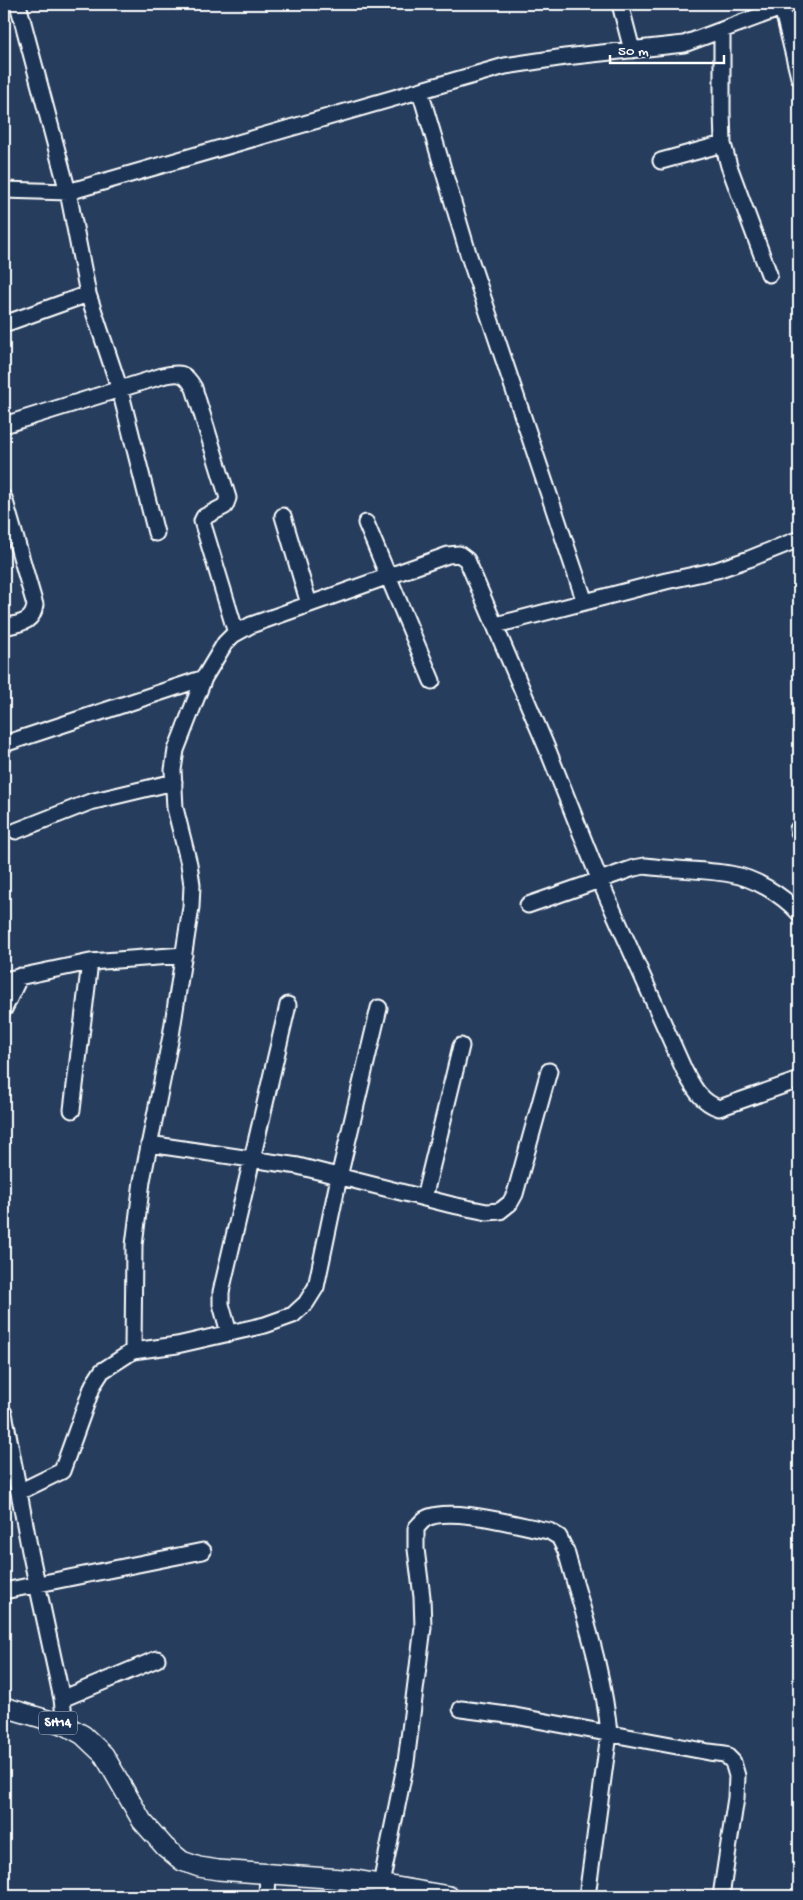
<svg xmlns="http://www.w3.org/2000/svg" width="803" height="1900" font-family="'Gochi Hand',sans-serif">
<rect width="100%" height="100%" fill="#263d5e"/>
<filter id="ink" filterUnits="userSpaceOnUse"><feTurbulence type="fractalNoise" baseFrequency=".02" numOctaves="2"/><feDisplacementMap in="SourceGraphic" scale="10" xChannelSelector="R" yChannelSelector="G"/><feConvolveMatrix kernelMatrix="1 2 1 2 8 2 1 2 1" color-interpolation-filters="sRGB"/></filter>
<g filter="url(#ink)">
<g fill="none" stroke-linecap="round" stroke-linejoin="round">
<g stroke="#fff" stroke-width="19">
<path id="minor" d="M 18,4 L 68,192 L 88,294 L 120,390 L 156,533
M 620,4 L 632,50
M 782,7 L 799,77
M 722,30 L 722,111 L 723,144 L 729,166 L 769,274
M 420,91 L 468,253 L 585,602
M 661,161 L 723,144
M 4,190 L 68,192 L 505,66 L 565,57 L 684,44 L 792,4
M 4,324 L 88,294
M 4,425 L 162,376 C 180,372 185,372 194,388 L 228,498 L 225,506 L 204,517 L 202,521 L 236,633
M 4,498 L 35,605 C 33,623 20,623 4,627
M 283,516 L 309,604
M 366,523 L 432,681
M 496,625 L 666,581 L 717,570 L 749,559 L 799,539
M 4,744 L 204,678
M 798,829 L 799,832
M 16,831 L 90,802 L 174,782
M 528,905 L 634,868 L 645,866 C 673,870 702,869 730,874 C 755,878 781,894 799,913
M 4,980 L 90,962 L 184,955
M 4,1009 L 20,976
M 72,1110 L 90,962
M 149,1144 L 298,1166 L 452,1205 L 487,1212 L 500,1211 L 510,1203 L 515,1194 L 549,1071
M 424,1198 L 461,1046
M 229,1333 L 221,1304 L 221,1292 L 288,1005
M 133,1351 L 134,1245 L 142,1181 L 171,1036 L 191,907 L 192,885 L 189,864 L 175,808 L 173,770 L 176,750 L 204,678 L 225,643 L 233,635 L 251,625 L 448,555 L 459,554 L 467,560 L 549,753 L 600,881 L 685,1072 C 694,1088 701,1102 719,1108 L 799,1080
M 4,1413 L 30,1551 L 62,1699 L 65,1725
M 19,1492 L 62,1471 L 93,1385 L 102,1371 L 133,1351 L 177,1345 L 265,1325 L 293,1315 L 306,1303 L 316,1287 L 339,1177 L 379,1008
M 4,1591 L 203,1551
M 62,1699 L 157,1659
M 461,1709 L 515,1716 L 709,1752 L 725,1754 L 733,1762 L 737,1776 L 736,1798 L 721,1896
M 381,1884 L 406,1762 L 423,1627 L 422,1597 L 416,1549 L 416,1528 C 419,1525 422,1521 425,1519 C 449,1505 521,1526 549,1531 L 559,1537 L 566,1551 C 582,1610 604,1672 609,1734 L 587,1896
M 267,1896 L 268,1873
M 354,1896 L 356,1880"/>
</g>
<g stroke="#fff" stroke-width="22">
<path id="major" d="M 4,1707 L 65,1725 L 83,1735 L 104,1755 L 142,1821 L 165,1847 L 182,1861 L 199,1867 L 218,1870 L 356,1880 L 449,1896"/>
</g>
<use href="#minor" stroke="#1d3557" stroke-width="15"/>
<use href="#major" stroke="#1d3557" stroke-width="19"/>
</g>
</g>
<g text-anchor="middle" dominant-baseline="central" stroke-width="4" stroke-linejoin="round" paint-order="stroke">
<rect fill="#1d3557" stroke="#bbc2cd" stroke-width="1" x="39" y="1711.5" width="38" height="23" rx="4"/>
<g font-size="14" font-weight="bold" fill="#fff">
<text x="58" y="1723">SH14</text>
</g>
</g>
<rect width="803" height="1900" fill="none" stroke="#1d3557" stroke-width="20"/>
<rect x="10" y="10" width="783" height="1880" fill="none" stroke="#fff" stroke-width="2" filter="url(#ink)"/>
<path d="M610 55v8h114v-8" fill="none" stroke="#ffffff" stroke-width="2.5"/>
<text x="618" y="55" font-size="15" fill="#ffffff" stroke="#1d3557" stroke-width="4" paint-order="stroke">50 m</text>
</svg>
